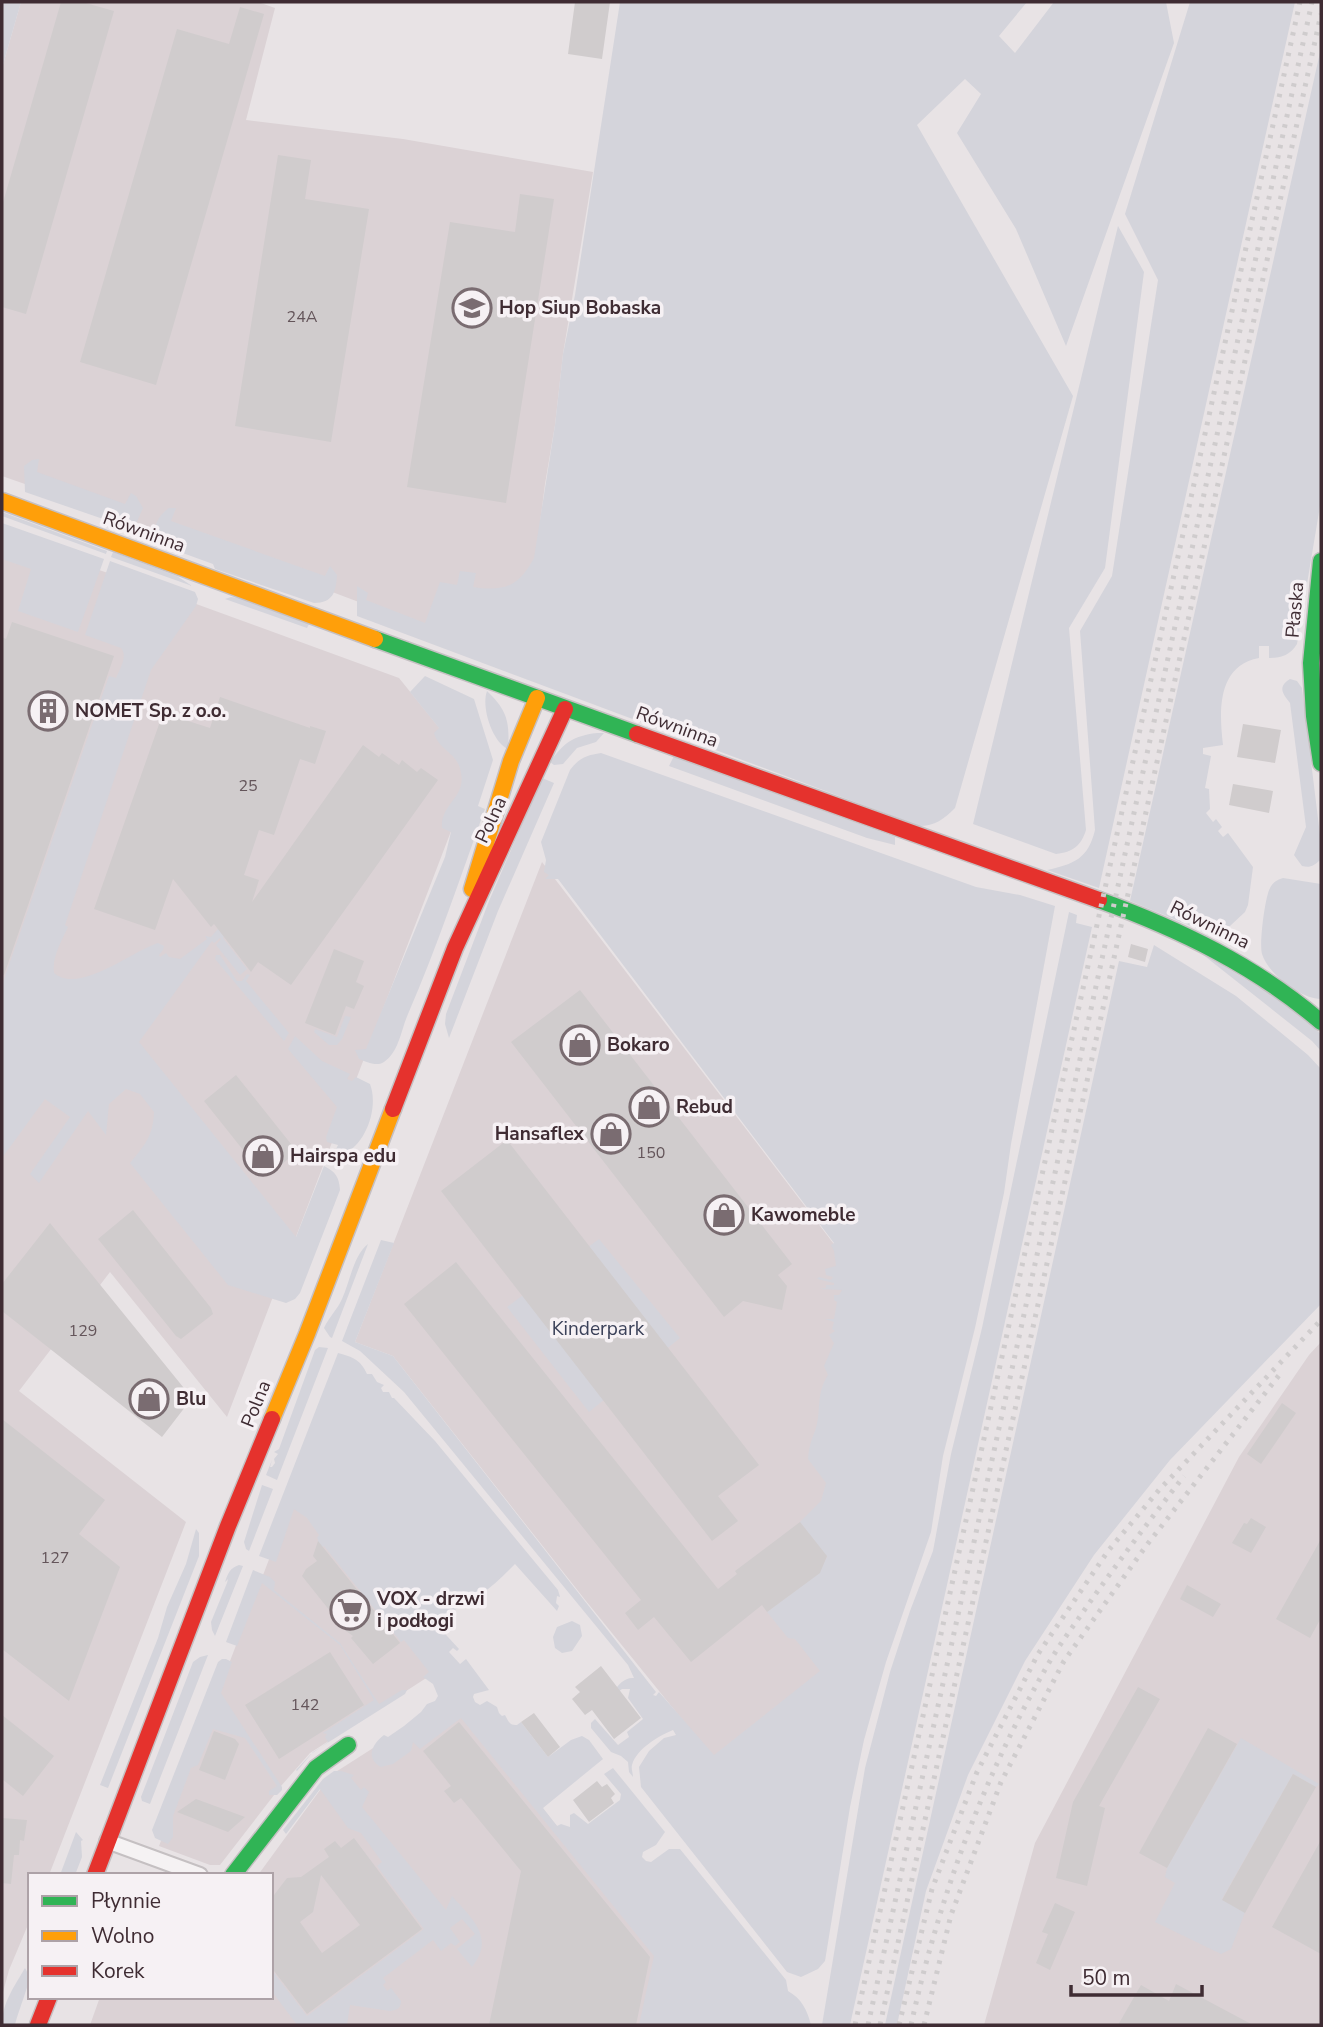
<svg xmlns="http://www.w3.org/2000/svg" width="1323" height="2027" font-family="'Nunito Sans',sans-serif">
<rect width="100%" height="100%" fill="#e8e3e5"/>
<path fill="#dbd2d5" d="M 21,2 L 258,2 L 275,8 L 246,120 L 403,139 L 593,172 L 563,354 L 555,425 L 545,484 L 532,587 L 433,630 L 319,587 L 2,476 L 2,68 Z
M 2,537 L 155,589 L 399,678 L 474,771 L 227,1417 L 110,1272 L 19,1391 L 186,1522 L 49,1875 L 30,1875 L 30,1920 L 9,1970 L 2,1996 Z
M 542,862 L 856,1273 L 828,1483 L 858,1665 L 811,1875 L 698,1739 L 586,1601 L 393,1356 L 355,1342 Z
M 1321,1342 L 1321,2025 L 984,2025 L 1035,1843 L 1239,1457 L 1309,1355 Z
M 293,1497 L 434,1673 L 310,1753 L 281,1786 L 220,1865 L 210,1865 L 159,1846 Z
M 453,1697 L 661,1955 L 647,2025 L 90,2025 L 100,1997 L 271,1997 L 271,1875 L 258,1875 L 331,1775 Z"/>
<path fill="#d4d4db" d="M 2,2 L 21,2 L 2,68 Z
M 620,2 L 1027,2 L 999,36 L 1015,53 L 1054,2 L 1166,2 L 1174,43 L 1066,346 L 1016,229 L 957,133 L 981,94 L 965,79 L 917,125 L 1073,396 L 955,808 C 944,819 935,826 919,826 L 357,616 L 357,586 L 368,593 L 366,600 L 425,623 L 440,582 L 457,585 L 460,571 L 476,573 L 473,587 C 505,592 519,586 534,558 L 555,425 L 563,354 L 575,295 Z
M 1190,2 L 1295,2 L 1099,888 L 1047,870 C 1074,864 1088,859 1095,830 L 1080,631 L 1112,576 L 1158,280 L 1125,214 Z
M 1321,48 L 1321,500 L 1297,644 C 1290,655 1282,658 1269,658 L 1269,646 L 1259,646 L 1259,658 C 1217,666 1219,711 1223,745 L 1203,748 L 1203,754 L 1211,756 L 1205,788 L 1209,789 L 1210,809 L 1206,813 L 1213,822 L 1216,819 L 1222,827 L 1218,831 L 1223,837 L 1228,833 L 1253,867 L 1248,905 L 1245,912 L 1230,926 L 1216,931 L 1203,931 L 1130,901 Z
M 1118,226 L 1144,272 L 1105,568 L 1069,628 L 1086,830 C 1081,846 1073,852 1056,854 L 973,824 Z
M 39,459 L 37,472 L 125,504 L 131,493 L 136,496 L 143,508 L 135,526 L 132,529 L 25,492 L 24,466 L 32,460 Z
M 169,508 L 176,508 L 171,521 L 325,576 L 330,566 L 337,575 C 336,592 333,603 314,603 L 215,569 L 213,564 L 169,548 L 166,550 C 149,538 153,519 169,508 Z
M 2,512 L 107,551 L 106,554 L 2,516 Z
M 2,523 L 104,559 L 78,632 L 18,611 L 31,569 L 2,559 Z
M 113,552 L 177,576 L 192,586 L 111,557 Z
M 110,561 L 195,592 L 198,599 L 196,606 L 151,670 L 65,925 L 68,927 C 61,942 52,957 54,973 C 79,995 132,951 158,943 L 164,946 L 163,950 L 159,955 L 160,957 L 166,953 L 169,957 L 180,959 L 207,939 L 205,936 L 211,937 L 248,894 L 252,897 L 223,938 L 247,969 L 240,975 L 216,945 L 221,939 L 220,938 L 214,943 L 212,941 L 139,1042 L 296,1237 L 324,1166 C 336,1172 339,1177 340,1190 L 300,1293 L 295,1299 L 286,1303 L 228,1285 L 130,1163 C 145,1145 153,1136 154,1112 L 140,1094 L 126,1089 L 109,1104 L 106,1135 L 88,1111 L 39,1183 L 30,1174 L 70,1117 L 45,1099 L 2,1158 L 2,985 L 109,676 L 116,678 C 120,669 128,656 121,648 L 85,635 Z
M 231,597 L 239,598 L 309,624 L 307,628 L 225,599 Z
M 425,676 L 474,699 L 493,760 L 478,806 L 485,809 C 460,878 437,947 408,1014 C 401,1030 399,1052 384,1062 C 376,1067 367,1062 359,1059 L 355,1050 L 366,1049 L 445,857 L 451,832 L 442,828 C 440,804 466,798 461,773 C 458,752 439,751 434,733 L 439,728 L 410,692 Z
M 1290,679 L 1297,681 L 1302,688 L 1321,843 L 1320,860 C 1314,866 1310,868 1302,866 L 1294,855 L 1306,827 L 1290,703 C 1283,694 1277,687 1290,679 Z
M 487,691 C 507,710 510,722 508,749 C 492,742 481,707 487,691 Z
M 597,733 L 604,733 L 596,742 L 577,748 L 563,764 L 554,765 L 550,762 C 564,743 572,736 597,733 Z
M 601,753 L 976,887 L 1020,895 L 1055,906 L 1011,1144 L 1004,1193 L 975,1328 L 943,1456 L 931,1532 L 886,1662 L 864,1740 L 850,1807 L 825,1961 L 818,1969 L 801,1977 L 787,1972 L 641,1787 L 639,1767 L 649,1751 L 664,1738 L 676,1735 L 673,1730 C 659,1736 637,1748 632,1765 C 631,1769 633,1773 633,1777 L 629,1772 L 628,1762 L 621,1756 L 611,1752 L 591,1728 L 591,1723 L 595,1719 L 618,1745 L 629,1737 L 627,1732 L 643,1719 L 628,1698 L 630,1689 L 622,1689 L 615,1694 L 614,1691 C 619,1684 625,1677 634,1678 L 628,1665 L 404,1392 L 360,1351 L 342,1341 L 381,1240 L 394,1243 L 355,1342 L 393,1356 L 656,1692 L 653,1695 L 656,1696 L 659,1692 L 714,1755 L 820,1671 L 795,1639 L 788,1638 L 767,1612 L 819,1573 L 827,1557 L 800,1522 L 821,1501 L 826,1483 L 808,1459 C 809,1447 811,1441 815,1431 C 822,1412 815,1395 828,1375 L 824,1366 L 834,1343 L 829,1335 L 835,1331 L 832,1329 L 834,1322 L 825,1319 L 834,1319 L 837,1302 L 834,1300 L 834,1295 L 839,1295 L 842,1290 L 819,1289 L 826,1288 L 826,1285 L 834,1285 L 834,1283 L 817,1279 L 819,1277 L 831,1280 L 833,1277 L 826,1275 L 825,1269 L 836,1266 L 834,1251 L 831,1245 L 834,1243 L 558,879 L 545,879 L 549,875 L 544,872 L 546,860 L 541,842 L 570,770 C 579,758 587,755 601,753 Z
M 674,756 L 895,837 L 895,845 L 867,838 L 669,766 Z
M 542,778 L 554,783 L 498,911 L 449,1038 L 445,1024 L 446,1014 L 489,901 Z
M 1283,878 L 1321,884 L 1321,999 C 1301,999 1268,974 1262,954 C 1259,944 1265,897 1270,888 C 1273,882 1277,880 1283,878 Z
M 1069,912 L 1077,915 L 1076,923 L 1092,927 L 850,2025 L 822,2025 L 865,1768 L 890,1672 L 910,1611 L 933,1551 L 951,1454 L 982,1328 Z
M 1154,945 L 1236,996 L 1308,1055 L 1321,1069 L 1321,1304 L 1170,1460 L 1094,1555 L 1025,1661 L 968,1775 L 926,1891 L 897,2025 L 885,2025 L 1119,961 L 1147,967 Z
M 1197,950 L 1282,1001 L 1321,1034 L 1321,1051 L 1312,1041 Z
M 216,955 L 220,955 L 237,981 L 242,981 L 247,974 L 250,975 L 246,981 L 289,1033 L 284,1041 L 215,959 Z
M 345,1016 L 351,1017 L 342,1039 L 337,1045 L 329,1045 L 314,1032 L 315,1029 L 337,1037 Z
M 295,1036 L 322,1061 L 350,1074 L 347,1079 L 352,1081 L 356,1077 L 370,1084 C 379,1107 366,1145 343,1154 L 335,1151 L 338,1145 L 327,1142 L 326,1137 L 337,1107 L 288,1049 Z
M 599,1239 L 680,1338 L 589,1412 L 507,1307 Z
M 368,1244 L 332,1338 L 330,1337 L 324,1328 C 329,1317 337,1310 342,1299 C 350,1282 353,1256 368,1244 Z
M 319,1347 L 328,1348 L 277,1480 L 266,1475 L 272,1460 L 270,1467 L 272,1467 L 275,1463 L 274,1459 L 278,1454 L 274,1452 L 279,1449 L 315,1350 Z
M 338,1353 C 353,1357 361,1360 367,1374 L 372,1374 L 377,1382 L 384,1385 L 381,1388 L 383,1392 L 389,1392 L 392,1398 L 394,1398 L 435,1441 L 558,1590 L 560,1597 L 557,1596 L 556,1603 L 559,1606 L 557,1611 L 515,1564 C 504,1575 493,1586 480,1595 C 465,1605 449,1611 436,1624 L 459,1649 L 457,1651 L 453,1648 L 449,1652 L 460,1664 L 466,1659 L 489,1690 L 474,1694 L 473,1697 L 475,1702 L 480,1705 L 487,1701 L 497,1707 L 499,1713 L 502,1716 L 505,1715 C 509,1722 509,1725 517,1725 L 521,1722 L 548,1757 L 571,1740 L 582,1736 L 589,1740 L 603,1759 L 543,1808 L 557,1826 L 561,1824 L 570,1827 L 570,1815 L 574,1813 L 588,1824 L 620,1800 L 621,1794 L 604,1774 L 613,1768 L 665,1832 L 656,1845 L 643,1852 L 642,1857 L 646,1861 L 651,1862 L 669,1849 L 680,1849 L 782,1975 L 786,1980 L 788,1991 C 802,1999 807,2010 811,2025 L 639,2025 L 654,1956 L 461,1718 L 420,1749 L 413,1742 L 411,1751 L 393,1764 L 381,1767 C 365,1758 372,1744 384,1735 L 388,1737 L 404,1726 L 421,1712 L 427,1704 L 435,1701 L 438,1696 L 433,1684 L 423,1677 L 429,1672 L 404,1640 L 401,1642 L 324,1546 L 321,1548 L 318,1543 L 318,1539 L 317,1538 L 319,1535 L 307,1518 L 294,1509 L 276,1562 L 259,1556 Z
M 262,1485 L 273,1489 L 249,1551 L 246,1549 L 244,1542 Z
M 196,1529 L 199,1533 L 199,1556 L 108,1788 L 100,1785 L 158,1638 L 167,1607 L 186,1564 Z
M 239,1565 L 243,1566 L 215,1636 L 212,1630 L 211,1622 L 227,1583 L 228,1579 L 225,1582 C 228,1573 230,1568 239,1565 Z
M 253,1570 L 270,1577 L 275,1582 L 274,1590 L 340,1643 L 379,1704 L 402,1690 L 407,1690 L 405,1694 L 313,1752 L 297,1771 L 296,1770 L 311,1754 L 328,1742 L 325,1737 L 327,1734 L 323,1733 L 374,1700 L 340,1645 L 262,1583 L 237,1646 L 226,1642 Z
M 572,1621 L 580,1625 L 582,1636 L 572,1651 L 562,1653 L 555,1648 L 553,1637 L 557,1627 Z
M 208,1655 L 150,1804 L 142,1801 L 141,1797 L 193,1662 L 200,1657 Z
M 222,1659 L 226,1659 L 232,1662 L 221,1693 L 282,1787 L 282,1790 L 277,1795 L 269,1795 L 269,1791 L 277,1786 L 245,1738 L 213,1729 L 198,1765 L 191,1768 L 173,1816 L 173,1837 L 168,1844 L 155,1838 L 152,1830 L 218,1662 Z
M 1241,1738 L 1319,1784 L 1316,1787 L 1293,1774 L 1222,1899 L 1245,1912 L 1231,1949 L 1221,1954 L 1155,1922 L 1175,1883 L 1165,1877 L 1167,1868 Z
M 334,1771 L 341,1771 L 354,1775 L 351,1778 L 361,1790 L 364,1787 L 369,1792 L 362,1807 L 446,1910 L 452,1896 C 471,1918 496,1937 472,1967 L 457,1949 L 475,1934 L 462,1919 L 450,1928 L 460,1942 L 455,1946 L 451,1943 L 441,1951 L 433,1940 L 383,1978 L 386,1982 L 383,1985 L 387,1991 L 391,1988 L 401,2001 C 401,2009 396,2010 390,2011 L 350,2005 L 347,2025 L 297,2025 L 271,1990 L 271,1969 L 307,2016 L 424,1929 L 377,1866 L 382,1862 L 361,1833 L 348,1828 L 320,1789 L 286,1834 L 283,1830 L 323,1779 Z
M 76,1832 L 83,1840 L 81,1841 L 82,1857 L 75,1875 L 60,1875 Z
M 25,1968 C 27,1972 29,1975 29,1979 C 29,1985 17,2015 15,2025 L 2,2025 C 2,2003 14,1987 25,1968 Z"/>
<path fill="#d0cccd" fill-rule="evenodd" d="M 61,2 L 82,2 L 114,11 L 26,314 L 2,307 L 2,206 Z
M 575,2 L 610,2 L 602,59 L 568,54 Z
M 240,7 L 264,14 L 156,385 L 80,362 L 177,29 L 229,44 Z
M 278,155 L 311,160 L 305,199 L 369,209 L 331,442 L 235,426 Z
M 520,194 L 554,199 L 506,503 L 407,487 L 450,222 L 515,232 Z
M 12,622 L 114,656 L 4,975 L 2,975 L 2,637 L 6,639 Z
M 220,697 L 310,728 L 310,726 L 326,731 L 315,764 L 300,759 L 274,835 L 259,830 L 244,875 L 259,880 L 252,902 L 363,745 L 379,757 L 382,753 L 399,765 L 402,760 L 417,772 L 421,768 L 438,780 L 291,985 L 258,962 L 251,972 L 214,924 L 211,927 L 173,879 L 155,930 L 94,909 L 163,713 L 210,728 Z
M 1243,724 L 1281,730 L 1275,763 L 1237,757 Z
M 1233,784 L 1273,791 L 1269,813 L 1229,805 Z
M 1131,944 L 1148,949 L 1145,962 L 1128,957 Z
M 334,949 L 364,961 L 356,982 L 364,986 L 354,1009 L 346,1006 L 335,1035 L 305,1023 Z
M 580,990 L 792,1264 L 778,1275 L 787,1286 L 782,1310 L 743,1301 L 724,1317 L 511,1042 Z
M 236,1075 L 295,1149 L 293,1155 L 282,1164 L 276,1164 L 263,1175 L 204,1101 Z
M 507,1140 L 759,1465 L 718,1496 L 738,1521 L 712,1541 L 441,1191 Z
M 133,1210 L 211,1308 L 213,1314 L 181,1339 L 176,1336 L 98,1239 Z
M 50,1223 L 192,1398 L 162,1437 L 2,1311 L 2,1284 Z
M 456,1262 L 718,1589 L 737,1574 L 735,1571 L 800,1522 L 827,1556 L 820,1573 L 767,1612 L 762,1605 L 691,1662 L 654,1617 L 638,1630 L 625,1613 L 641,1600 L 404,1304 Z
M 1282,1403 L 1296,1413 L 1261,1464 L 1247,1454 Z
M 2,1419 L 105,1500 L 79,1534 L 120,1567 L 69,1701 L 2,1649 Z
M 1251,1518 L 1266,1527 L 1251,1553 L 1232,1543 L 1244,1523 L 1247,1524 Z
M 1321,1539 L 1321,1618 L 1310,1638 L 1276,1619 Z
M 318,1541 L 400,1643 L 373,1664 L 351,1638 L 353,1636 L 346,1631 L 302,1576 L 306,1569 L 317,1561 L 313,1556 Z
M 1187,1585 L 1221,1604 L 1213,1617 L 1180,1599 Z
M 330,1652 L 364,1705 L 279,1759 L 245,1705 Z
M 601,1666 L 641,1718 L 614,1739 L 592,1710 L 585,1715 L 572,1699 L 580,1692 L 575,1687 Z
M 1138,1687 L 1160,1699 L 1099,1806 L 1105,1808 L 1087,1886 L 1056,1878 L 1073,1802 Z
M 534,1713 L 560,1747 L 548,1757 L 521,1722 Z
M 2,1715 L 54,1756 L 23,1796 L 2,1779 Z
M 459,1722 L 650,1957 L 636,2025 L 489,2025 L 521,1871 L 461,1798 L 454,1803 L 444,1791 L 451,1786 L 423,1751 Z
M 1208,1728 L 1237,1744 L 1167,1868 L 1139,1853 Z
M 214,1731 L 235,1739 L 239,1744 L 225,1780 L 199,1770 Z
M 1293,1774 L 1316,1787 L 1245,1913 L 1222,1900 Z
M 597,1781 L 602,1787 L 607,1784 L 615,1794 L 611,1798 L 614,1803 L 589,1822 L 573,1800 Z
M 196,1799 L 245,1817 L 228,1832 L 177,1812 Z
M 2,1818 L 27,1820 L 24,1841 L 20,1840 L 19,1855 L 14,1855 L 11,1884 L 2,1883 Z
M 354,1838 L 422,1929 L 307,2014 L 271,1967 L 271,1899 L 287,1878 L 301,1877 L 329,1857 L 324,1849 L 335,1841 L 341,1848 ZM 321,1875 L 360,1925 L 322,1953 L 300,1922 L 313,1912 Z
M 1321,1840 L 1321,1954 L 1272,1927 Z
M 1055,1903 L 1075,1912 L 1050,1970 L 1036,1963 L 1048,1934 L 1042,1932 Z
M 1176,1984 L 1253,2025 L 1118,2025 L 1141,1985 L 1169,2001 Z"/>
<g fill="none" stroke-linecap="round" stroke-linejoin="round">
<g stroke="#c5c0c2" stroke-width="18">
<path id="street" d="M 107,1841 L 200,1875"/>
</g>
<g stroke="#c5c0c2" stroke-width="19">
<path id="fast" d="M 1321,561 L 1311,663 L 1314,716 L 1321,763
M 375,639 L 637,734
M 1099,900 C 1179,929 1256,966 1321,1022
M 233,1875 L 316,1768 L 348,1745"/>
</g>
<g stroke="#c5c0c2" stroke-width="19">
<path id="slow" d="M 2,501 L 375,639
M 472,889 L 511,761 L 537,698
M 272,1419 L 307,1334 L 393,1109"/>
</g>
<g stroke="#c5c0c2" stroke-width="19">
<path id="jam" d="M 637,734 L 1099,900
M 393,1109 L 455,948 L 565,709
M 95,1875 L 228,1526 L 272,1419
M 38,2025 L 49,1997"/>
</g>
<use href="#street" stroke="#f5f2f3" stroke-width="14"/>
<use href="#fast" stroke="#30b455" stroke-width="16"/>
<use href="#slow" stroke="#ff9f0a" stroke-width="16"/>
<use href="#jam" stroke="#e5322d" stroke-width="16"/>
<path stroke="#cfcccd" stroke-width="5" stroke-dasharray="3.5 7" stroke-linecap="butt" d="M 855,2025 L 1300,2
M 868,2025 L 1312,2
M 880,2025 L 1321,14
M 899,2025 L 932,1889 L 977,1772 L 1038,1654 L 1108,1551 L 1159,1490 L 1321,1320
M 911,2025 C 939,1898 984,1774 1050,1661 C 1060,1644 1072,1628 1083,1612 C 1115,1566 1149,1521 1184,1476
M 924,2025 L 951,1915 L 1001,1782 L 1064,1661 L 1146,1546 L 1280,1374"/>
</g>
<defs>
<g id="school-ring" transform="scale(2.0125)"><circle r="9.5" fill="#f6f1f4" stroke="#7a6c71" stroke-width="1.5"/><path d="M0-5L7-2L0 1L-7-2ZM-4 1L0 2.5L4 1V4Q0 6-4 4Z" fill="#7a6c71"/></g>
<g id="building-ring" transform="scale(2.0125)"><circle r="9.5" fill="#f6f1f4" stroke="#7a6c71" stroke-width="1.5"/><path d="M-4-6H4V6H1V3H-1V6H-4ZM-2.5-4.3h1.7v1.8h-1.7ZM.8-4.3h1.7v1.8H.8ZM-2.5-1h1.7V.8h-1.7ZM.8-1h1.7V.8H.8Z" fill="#7a6c71"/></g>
<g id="shop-ring" transform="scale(2.0125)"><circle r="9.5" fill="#f6f1f4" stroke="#7a6c71" stroke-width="1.5"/><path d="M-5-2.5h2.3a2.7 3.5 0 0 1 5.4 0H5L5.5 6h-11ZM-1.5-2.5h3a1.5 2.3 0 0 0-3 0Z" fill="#7a6c71"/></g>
<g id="supermarket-ring" transform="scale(2.0125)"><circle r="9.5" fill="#f6f1f4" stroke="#7a6c71" stroke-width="1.5"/><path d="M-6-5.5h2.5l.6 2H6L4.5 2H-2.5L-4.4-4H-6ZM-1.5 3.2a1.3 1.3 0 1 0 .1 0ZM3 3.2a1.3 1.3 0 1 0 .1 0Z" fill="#7a6c71"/></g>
</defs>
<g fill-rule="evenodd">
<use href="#school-ring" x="472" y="308"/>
<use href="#building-ring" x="48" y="711"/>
<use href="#shop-ring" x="580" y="1045"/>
<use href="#shop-ring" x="649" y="1107"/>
<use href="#shop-ring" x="611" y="1134"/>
<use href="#shop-ring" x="263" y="1156"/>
<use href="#shop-ring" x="724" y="1215"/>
<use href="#shop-ring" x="149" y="1399"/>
<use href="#supermarket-ring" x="350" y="1610"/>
</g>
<g text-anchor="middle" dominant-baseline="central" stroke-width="7" stroke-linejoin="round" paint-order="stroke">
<g font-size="16" fill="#64555a">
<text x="302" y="317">24A</text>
<text x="248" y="786">25</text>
<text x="651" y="1153">150</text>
<text x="83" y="1331">129</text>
<text x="55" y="1558">127</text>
<text x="305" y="1705">142</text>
</g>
<g font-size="19" font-weight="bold" fill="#3f2c33" stroke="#f6f1f4" text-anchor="start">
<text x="499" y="308">Hop Siup Bobaska</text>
<text x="75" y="711">NOMET Sp. z o.o.</text>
<text x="607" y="1045">Bokaro</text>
<text x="676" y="1107">Rebud</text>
<text x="584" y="1134" text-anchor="end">Hansaflex</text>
<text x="290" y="1156">Hairspa edu</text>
<text x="751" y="1215">Kawomeble</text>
<text x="176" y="1399">Blu</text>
<text x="377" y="1599">VOX - drzwi<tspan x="377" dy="22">i podłogi</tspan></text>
</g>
<g font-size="19" fill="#3f2c33" stroke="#f6f1f4">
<text transform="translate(144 532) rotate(20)">Równinna</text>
<text transform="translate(1295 610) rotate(-85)">Płaska</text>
<text transform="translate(677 727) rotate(20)">Równinna</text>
<text transform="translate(491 820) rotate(-65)">Polna</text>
<text transform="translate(1210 925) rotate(26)">Równinna</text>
<text transform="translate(256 1404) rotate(-68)">Polna</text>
</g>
<g font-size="19" fill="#3b4159" stroke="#f6f1f4">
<text x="598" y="1329">Kinderpark</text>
</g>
</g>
<rect width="1323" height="2027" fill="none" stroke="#3f2c33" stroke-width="7"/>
<rect x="28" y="1873" width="245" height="126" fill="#f6f1f4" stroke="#ada2a7" stroke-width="2"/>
<rect x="42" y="1896" width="35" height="10" fill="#30b455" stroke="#ada2a7" stroke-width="2"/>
<text x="91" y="1908" font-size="21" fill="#3f2c33">Płynnie</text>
<rect x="42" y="1931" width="35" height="10" fill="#ff9f0a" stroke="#ada2a7" stroke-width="2"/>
<text x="91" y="1943" font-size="21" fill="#3f2c33">Wolno</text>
<rect x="42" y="1966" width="35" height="10" fill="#e5322d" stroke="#ada2a7" stroke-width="2"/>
<text x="91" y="1978" font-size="21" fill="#3f2c33">Korek</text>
<path d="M1071 1985v10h131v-10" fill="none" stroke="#3f2c33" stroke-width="3.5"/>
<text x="1082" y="1985" font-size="21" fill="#3f2c33" stroke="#f6f1f4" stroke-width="5" paint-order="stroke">50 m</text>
</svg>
